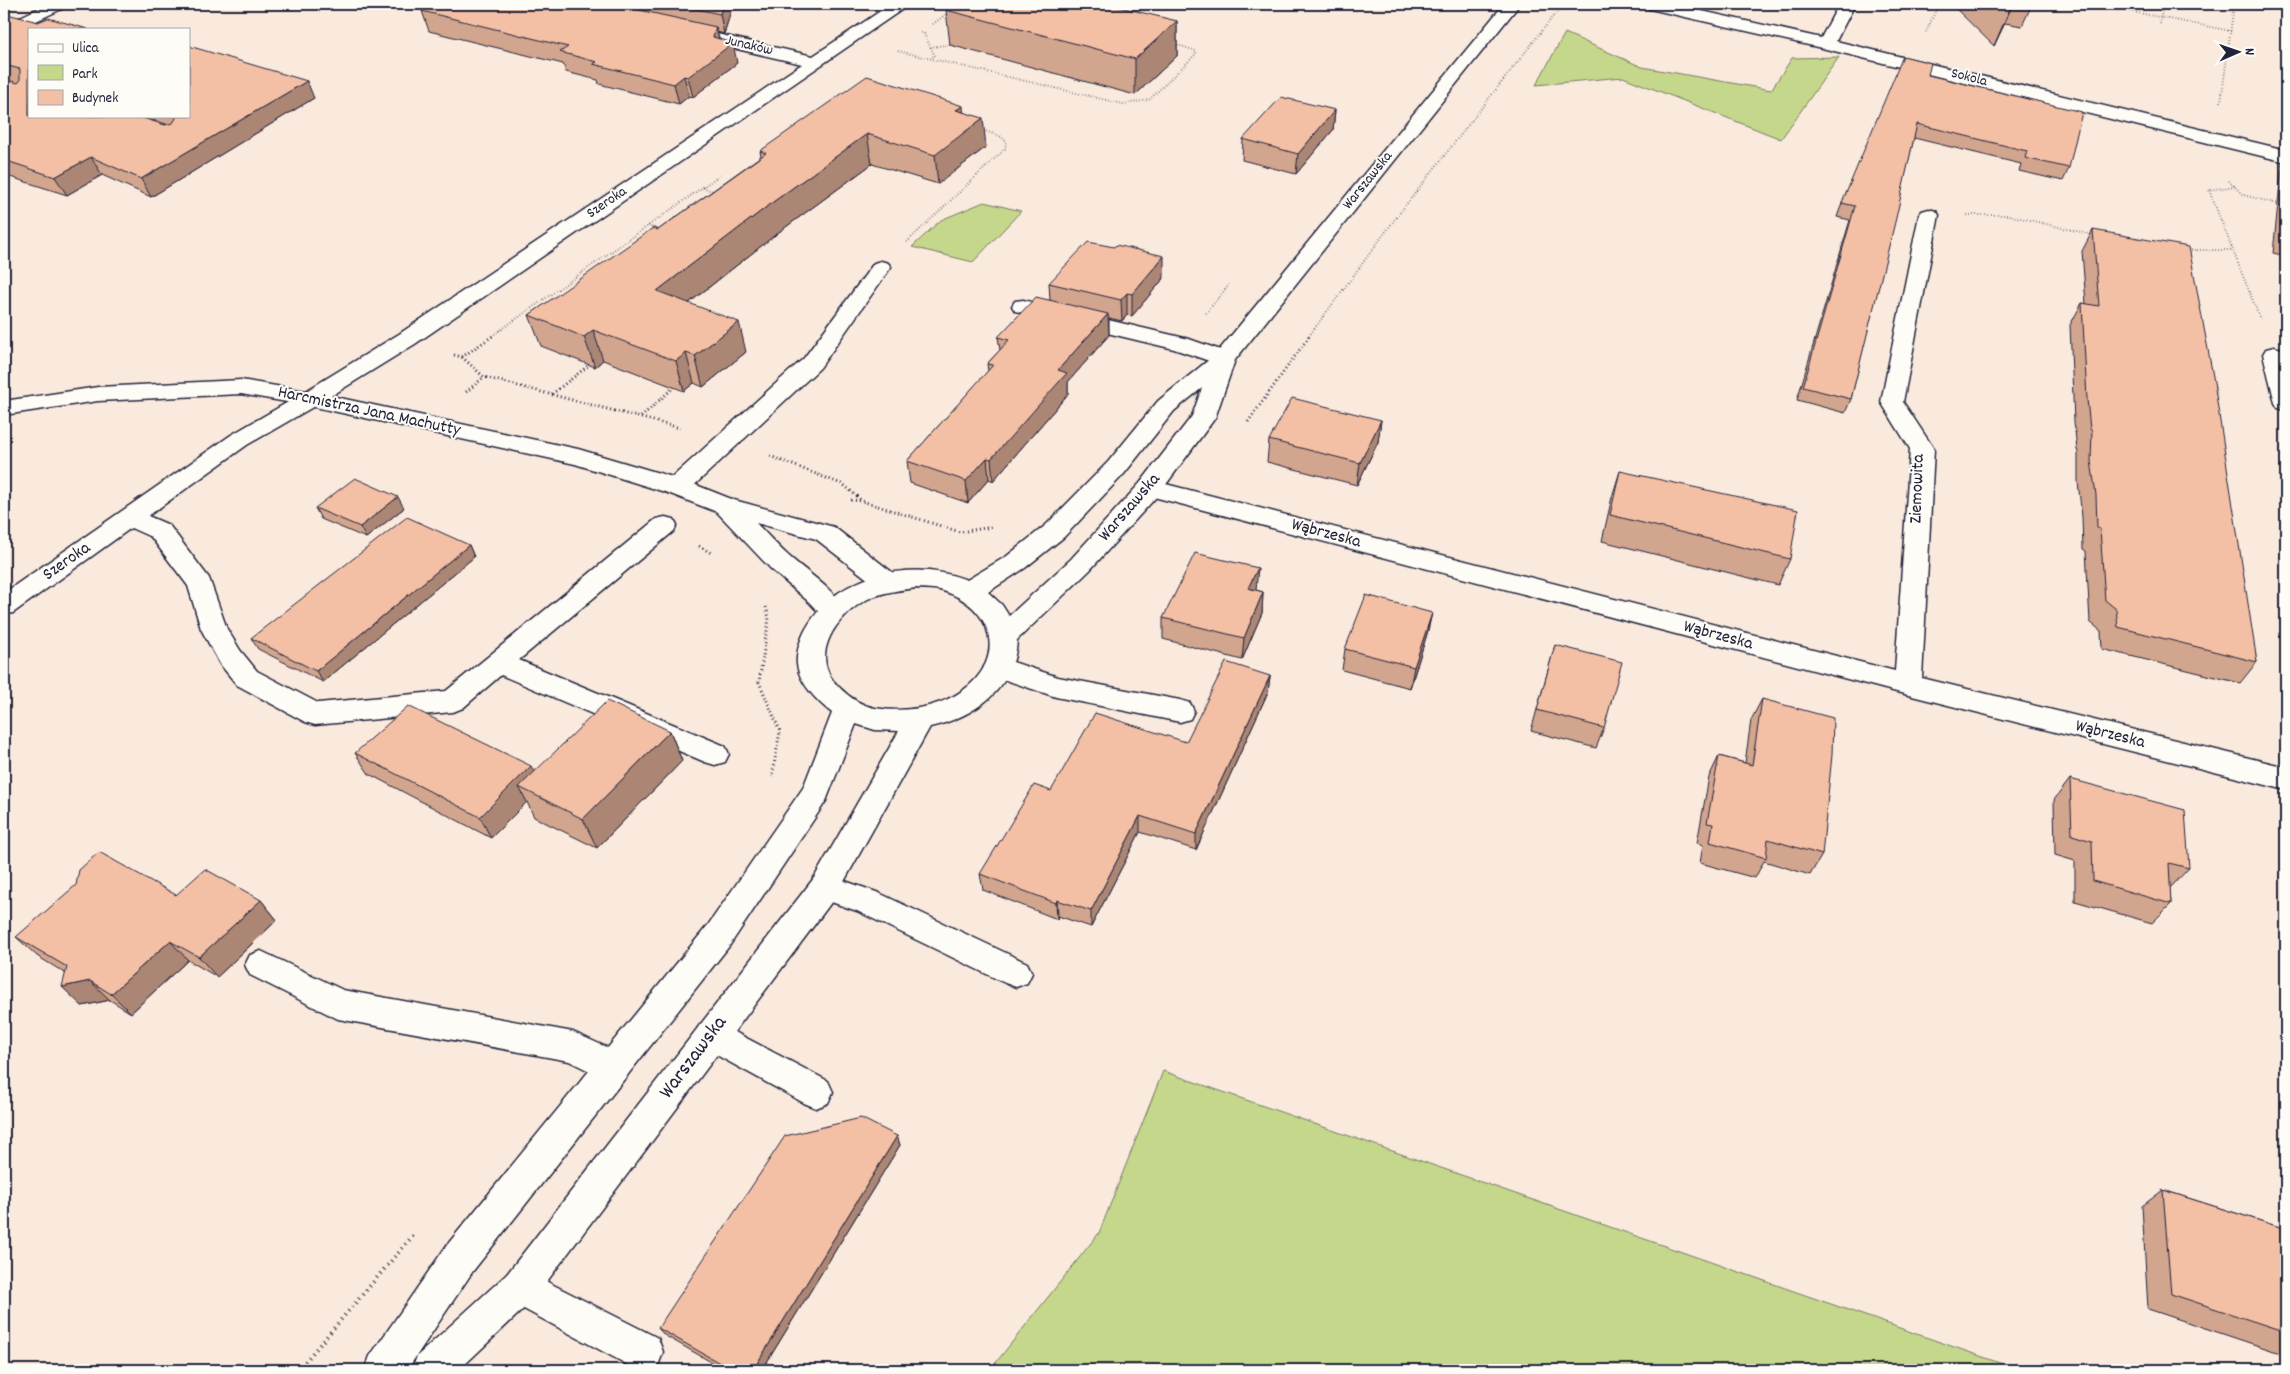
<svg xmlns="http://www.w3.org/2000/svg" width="2290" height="1374" font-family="Dekko,sans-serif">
<rect width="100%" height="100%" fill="#faeade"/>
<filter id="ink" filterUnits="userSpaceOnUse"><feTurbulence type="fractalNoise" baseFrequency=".02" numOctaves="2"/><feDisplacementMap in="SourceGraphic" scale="10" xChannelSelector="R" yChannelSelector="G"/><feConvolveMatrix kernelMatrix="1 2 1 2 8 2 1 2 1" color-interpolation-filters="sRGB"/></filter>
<g filter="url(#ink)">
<path fill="#c5d78b" stroke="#747c63" d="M 1565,33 L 1642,67 L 1771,90 L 1792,58 L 1839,57 L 1781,139 L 1623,77 L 1536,85 Z
M 984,202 L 1021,211 L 973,262 L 912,247 L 941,220 Z
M 1163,1071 L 2020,1370 L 990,1370 L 1099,1233 Z"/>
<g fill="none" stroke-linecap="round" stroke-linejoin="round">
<g stroke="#22223b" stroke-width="3">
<path id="lane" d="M 881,261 L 888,263 L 891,267 L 820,368 L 686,493 L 677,495 L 668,493 L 665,487 L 668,481 L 804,358 L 874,263 Z
M 1023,300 L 1189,339 L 1232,354 L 1235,359 L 1232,364 L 1224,366 L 1174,349 L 1015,311 L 1012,306 L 1015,301 Z
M 310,392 L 318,394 L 321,399 L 318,404 L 247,445 L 148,516 L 169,525 L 209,578 L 227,629 L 240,650 L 257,671 L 318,703 L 446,691 L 656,519 L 665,517 L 674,519 L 677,525 L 674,531 L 519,660 L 725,746 L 729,754 L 725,762 L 715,765 L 705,762 L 501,675 L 463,708 L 453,712 L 315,725 L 305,722 L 237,685 L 220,664 L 201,629 L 188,586 L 151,537 L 131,528 L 13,613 L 4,615 L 4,593 L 231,435 L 302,394 Z
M 998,657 L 1058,677 L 1180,700 L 1190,703 L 1194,711 L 1190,719 L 1180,722 L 1056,697 L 988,674 L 984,667 L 988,660 Z
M 825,874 L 879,893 L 1027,963 L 1032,973 L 1027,983 L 1016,987 L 1005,983 L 857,911 L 814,896 L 810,887 L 814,878 Z
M 261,951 L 343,990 L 573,1032 L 626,1056 L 631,1067 L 626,1078 L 614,1083 L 569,1061 L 338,1019 L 250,975 L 245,965 L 250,955 Z
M 712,1020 L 828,1081 L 833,1092 L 828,1103 L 816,1108 L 804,1103 L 700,1046 L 695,1035 L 700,1024 Z
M 520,1268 L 658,1338 L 663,1352 L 658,1366 L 646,1370 L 630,1366 L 507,1300 L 501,1287 L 507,1274 Z"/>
</g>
<g stroke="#22223b" stroke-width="3">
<path id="street" d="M 47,4 L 68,4 L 66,7 L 4,36 L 4,25 Z
M 891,4 L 910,4 L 415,344 L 331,396 L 578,449 L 686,481 L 734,500 L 834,527 L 897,576 L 901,582 L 897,588 L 888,591 L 879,588 L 816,539 L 756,523 C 768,535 779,548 792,559 C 811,575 834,590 846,611 L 842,618 L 833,620 L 824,618 L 809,602 L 772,570 L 717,512 L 668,493 L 575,464 L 310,406 L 241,394 L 98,401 L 4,415 L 4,401 L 98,387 L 241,380 L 306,391 L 399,334 L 802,64 L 685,37 L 683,33 L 685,29 L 691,28 L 813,56 Z
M 1642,4 L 1671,4 L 1821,38 L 1839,4 L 1855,4 L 1836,41 L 2286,150 L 2286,162 L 1826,49 L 1650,9 L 1644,7 Z
M 1929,209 L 1936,211 L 1939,215 L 1903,402 L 1934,449 L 1922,678 L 2286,767 L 2286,790 L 1908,695 L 1150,496 L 1141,494 L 1138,488 L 1141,482 L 1150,480 L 1895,671 L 1910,449 L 1881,402 L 1919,215 L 1922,211 Z
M 2274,347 L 2282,349 L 2286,359 L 2286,410 L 2278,408 L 2275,403 L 2263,354 L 2266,349 Z"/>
</g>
<g stroke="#22223b" stroke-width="3">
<path id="secondary" d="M 1504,4 L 1520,4 L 1235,360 L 1215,418 L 1159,494 L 1089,571 L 1017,640 C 1015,689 974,717 930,727 L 836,896 L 533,1300 L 459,1370 L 412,1370 L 417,1356 L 507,1274 L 814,878 L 899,731 L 875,730 L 856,724 L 826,801 L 730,945 L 473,1271 L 407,1370 L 365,1370 L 370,1356 L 447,1245 L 708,925 L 803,788 L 832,713 C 818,702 799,683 797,664 C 795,633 823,600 848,587 C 884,568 929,565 967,580 L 1007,556 L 1046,525 L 1108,462 L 1158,401 L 1216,354 ZM 1202,388 L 1192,416 L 1141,482 L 1071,559 L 1009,616 L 1002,605 L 988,592 L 1025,568 L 1064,537 L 1124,474 L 1174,411 ZM 916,588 C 925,589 934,588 943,591 C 993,606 1008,659 962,691 C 938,708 904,713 875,708 C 860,705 849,697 839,687 C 807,657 836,615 868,599 C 883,592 900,590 916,588 Z"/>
</g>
<path stroke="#22223b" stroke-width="2" stroke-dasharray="0.5 2.5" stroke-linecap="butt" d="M 2092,4 L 2231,31
M 2257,4 L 2286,9
M 1937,8 L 1955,8
M 2082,9 L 2084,4
M 933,24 L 950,11
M 2160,24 L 2163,4
M 1926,32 L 1939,4
M 921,33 L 924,34 L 935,56 L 931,58
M 930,47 L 954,44
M 898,51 L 1123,104 L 1149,100 L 1196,54 L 1196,51 L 1175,44
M 2221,102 L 2234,4
M 2229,181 L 2243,195 L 2286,206
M 2235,186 L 2209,190 L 2260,319
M 703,188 L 716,192
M 1967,215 L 2008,215 L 2093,235
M 648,226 L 661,230
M 907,242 L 1005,149 L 1006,141 L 1000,136 L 982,130
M 2188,250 L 2232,250
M 1206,313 L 1229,285
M 492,336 L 720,175
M 1309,336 L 1398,215 L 1555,14 L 1571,4"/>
<path stroke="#22223b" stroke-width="3" stroke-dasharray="1 3" stroke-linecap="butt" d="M 454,355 L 462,357 L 494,335
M 462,357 L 484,377 L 680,428
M 466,392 L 484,377
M 552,394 L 589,365
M 641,417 L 674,387
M 1248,422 L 1310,335
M 770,456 L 844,485 L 862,501
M 851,500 L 862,501 L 960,532 L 992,527
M 699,546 L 711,553
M 766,607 L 769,618 L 759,682 L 780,731 L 772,777"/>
<path stroke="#22223b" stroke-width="4" stroke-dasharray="1 4.5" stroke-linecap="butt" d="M 298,1370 L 416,1232"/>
<use href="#lane" fill="#fdfcf7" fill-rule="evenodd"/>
<use href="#street" fill="#fdfcf7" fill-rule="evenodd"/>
<use href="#secondary" fill="#fdfcf7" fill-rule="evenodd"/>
</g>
<path fill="#d2a58e" stroke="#22223b" d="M 435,4 L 733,4 L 724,34 L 717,32 L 719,39 L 737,63 L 693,97 L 689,96 L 679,104 L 599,84 L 598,80 L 566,72 L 563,64 L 429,31 L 422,11 Z
M 1951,4 L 2032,4 L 2022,26 L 2005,23 L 1994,46 Z
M 946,10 L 1177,21 L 1177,56 L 1135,95 L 950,45 Z
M 4,16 L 38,22 L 29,116 L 165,125 L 166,124 L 138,116 L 189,116 L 314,98 L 151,197 L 102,175 L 67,195 L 4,175 Z
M 1928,75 L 2069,168 L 2063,181 L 2019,171 L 2021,164 L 1914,138 L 1851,399 L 1845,413 L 1797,400 L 1850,220 L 1837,217 L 1842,203 Z
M 1335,110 L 1333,130 L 1296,174 L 1242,160 L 1243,139 Z
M 963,112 L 986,147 L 938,184 L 872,164 L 779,232 L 689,303 L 746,352 L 703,387 L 694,383 L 684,391 L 603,360 L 595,367 L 541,346 L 529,315 L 658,230 L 761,156 L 760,151 Z
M 2286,125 L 2286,149 L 2284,148 Z
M 2286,157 L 2286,256 L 2273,253 L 2282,163 Z
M 2093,230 L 2257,662 L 2240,683 L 2102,649 L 2101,631 L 2090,622 L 2086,551 L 2083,549 L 2082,517 L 2078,482 L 2078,452 L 2077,450 L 2074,421 L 2070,325 L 2082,303 L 2086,304 L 2082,251 Z
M 1164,278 L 1132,316 L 1127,315 L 1122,321 L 1109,318 L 1109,335 L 1068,382 L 1068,394 L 993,481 L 989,479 L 968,503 L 910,483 L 907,461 L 988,371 L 987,364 L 1000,350 L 998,337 L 1050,300 L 1049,283 Z
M 1381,420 L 1378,442 L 1357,485 L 1267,462 L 1269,440 Z
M 1620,471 L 1790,559 L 1778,585 L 1602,541 L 1612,497 Z
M 315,508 L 404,508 L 366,538 L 321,519 Z
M 469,545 L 474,557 L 323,682 L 258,649 L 251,638 Z
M 1256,590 L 1263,592 L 1262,613 L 1242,660 L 1163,639 L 1163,618 Z
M 1432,613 L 1427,634 L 1410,688 L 1342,670 L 1345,649 Z
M 1555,645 L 1604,728 L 1596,748 L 1531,731 Z
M 1270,676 L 1268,692 L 1196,850 L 1140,832 L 1091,927 L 1058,916 L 1057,919 L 983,890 L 980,874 L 1186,742 Z
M 1762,699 L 1822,855 L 1810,875 L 1764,861 L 1755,878 L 1700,863 L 1703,845 L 1697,843 L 1709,777 L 1719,756 L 1745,763 L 1751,720 Z
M 670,731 L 682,761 L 597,848 L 534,817 L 527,802 L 491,838 L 369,774 L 355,753 L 534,772 Z
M 2070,779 L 2189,868 L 2170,888 L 2171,904 L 2152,923 L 2075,901 L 2075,861 L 2055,855 L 2054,800 Z
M 176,895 L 261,900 L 277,920 L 217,977 L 188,960 L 131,1013 L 110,1000 L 82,1006 L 65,973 L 37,956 L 16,937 Z
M 897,1136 L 900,1145 L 762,1370 L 725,1370 L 664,1335 L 658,1328 Z
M 2163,1190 L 2286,1229 L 2286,1355 L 2148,1309 L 2142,1206 Z"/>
<path fill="#ab8674" stroke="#22223b" d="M 723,4 L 733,4 L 724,34 L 720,14 Z
M 2012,4 L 2013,4 L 1994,46 Z
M 1177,21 L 1177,56 L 1135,95 L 1135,59 Z
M 716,27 L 721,47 L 733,43 L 737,63 L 693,97 L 688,77 L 713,37 Z
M 684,76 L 689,96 L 679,104 L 674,84 Z
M 307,81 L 314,98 L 151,197 L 141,179 Z
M 963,106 L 965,132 L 983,118 L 986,147 L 938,184 L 935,155 L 956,110 Z
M 1335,110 L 1333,130 L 1296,174 L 1298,154 Z
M 867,134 L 872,164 L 779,232 L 666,321 L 657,291 L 773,202 Z
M 91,157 L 102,175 L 67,195 L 55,177 Z
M 1164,256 L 1164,278 L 1132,316 L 1132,294 Z
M 1127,293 L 1127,315 L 1122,321 L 1121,300 Z
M 1108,314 L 1109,335 L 1068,382 L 1068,394 L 993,481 L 991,459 L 1058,370 Z
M 739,322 L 746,352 L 703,387 L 695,356 Z
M 593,330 L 603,360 L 595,367 L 584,337 Z
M 686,353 L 694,383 L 684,391 L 676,361 Z
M 1381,420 L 1378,442 L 1357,485 L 1360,463 Z
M 987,458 L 989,479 L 968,503 L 966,481 Z
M 398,497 L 404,508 L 366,538 L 360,527 Z
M 469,545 L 474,557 L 323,682 L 316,671 Z
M 1258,568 L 1256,590 L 1248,588 Z
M 1263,592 L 1262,613 L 1242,660 L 1244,638 Z
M 1432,613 L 1427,634 L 1410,688 L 1414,667 Z
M 1270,676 L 1268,692 L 1196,850 L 1196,834 Z
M 670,731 L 682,761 L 597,848 L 583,819 Z
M 531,766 L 542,787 L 519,787 L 527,802 L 491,838 L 480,817 Z
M 1140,816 L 1140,832 L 1091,927 L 1091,911 Z
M 261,900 L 277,920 L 217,977 L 199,957 Z
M 1057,900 L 1058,916 L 1057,919 L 1056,903 Z
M 170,941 L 188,960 L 131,1013 L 111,994 Z
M 90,981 L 110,1000 L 82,1006 L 62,987 Z
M 897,1136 L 900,1145 L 762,1370 L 753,1370 Z"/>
<path fill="#f4c0a5" stroke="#22223b" d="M 435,4 L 612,4 L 716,27 L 713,37 L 733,43 L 688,77 L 684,76 L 674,84 L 593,64 L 597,62 L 560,52 L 568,47 L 422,11 Z
M 673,4 L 723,4 L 720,14 Z
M 956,4 L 1107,4 L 1177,21 L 1135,59 L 946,10 Z
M 7,14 L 38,22 L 48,18 L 88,29 L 29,29 L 29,116 L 136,116 L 165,125 L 173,123 L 176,118 L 176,116 L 189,116 L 189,46 L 307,81 L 141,179 L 91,157 L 55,177 L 4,160 L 4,79 L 18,83 L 20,81 L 20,69 L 4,65 L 4,16 Z
M 1903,56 L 1931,63 L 1928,75 L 2082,112 L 2069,168 L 2025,158 L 2027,151 L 1917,124 L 1896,218 L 1851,399 L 1803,387 L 1855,206 L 1842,203 Z
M 867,76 L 963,106 L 956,110 L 983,118 L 935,155 L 867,134 L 773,202 L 657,291 L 739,322 L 695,356 L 686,353 L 676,361 L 593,330 L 584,337 L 529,315 L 653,228 L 658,230 L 766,153 L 760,151 Z
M 1281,97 L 1335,110 L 1298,154 L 1243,139 Z
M 2093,230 L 2189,247 L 2214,382 L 2257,662 L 2118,627 L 2116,609 L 2105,600 L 2100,529 L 2097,527 L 2096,495 L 2091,461 L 2092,431 L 2090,429 L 2087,399 L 2082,303 L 2099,306 Z
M 1088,242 L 1114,247 L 1116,245 L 1164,256 L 1132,294 L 1127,293 L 1121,300 L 1049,283 Z
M 1036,297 L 1108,314 L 1058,370 L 1067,373 L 991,459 L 987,458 L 966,481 L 907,461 L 993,365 L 987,364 L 1009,340 L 998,337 Z
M 1292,398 L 1381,420 L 1360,463 L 1269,440 Z
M 1620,471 L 1798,510 L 1790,559 L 1610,515 Z
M 355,478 L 398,497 L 360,527 L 315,508 Z
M 407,517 L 469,545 L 316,671 L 251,638 Z
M 1195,553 L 1258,568 L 1248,588 L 1263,592 L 1244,638 L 1163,618 Z
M 1366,595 L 1432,613 L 1414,667 L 1345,649 Z
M 1555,645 L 1622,662 L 1604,728 L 1537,710 Z
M 1226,662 L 1270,676 L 1196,834 L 1140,816 L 1091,911 L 1057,900 L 1056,903 L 980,874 L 1034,785 L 1051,791 L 1095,713 L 1186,742 Z
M 1762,699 L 1833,718 L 1832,755 L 1822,855 L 1768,839 L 1766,858 L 1710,842 L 1713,824 L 1707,823 L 1719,756 L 1752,765 Z
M 607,701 L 670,731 L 583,819 L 519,787 Z
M 408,706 L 531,766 L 480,817 L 355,753 Z
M 2070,779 L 2185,810 L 2189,868 L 2169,863 L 2171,904 L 2093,881 L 2092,841 L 2072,835 Z
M 99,852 L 176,895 L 205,869 L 261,900 L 199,957 L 170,941 L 111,994 L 90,981 L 62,987 L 67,967 L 16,937 L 76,885 L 79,870 Z
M 861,1118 L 897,1136 L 753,1370 L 732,1370 L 658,1328 L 785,1136 Z
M 2163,1190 L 2286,1229 L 2286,1332 L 2171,1294 Z"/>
</g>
<g text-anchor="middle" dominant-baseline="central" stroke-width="4" stroke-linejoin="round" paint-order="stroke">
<g font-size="15" fill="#22223b" stroke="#fdfcf7">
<text transform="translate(749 46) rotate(13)">Junaków</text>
<text transform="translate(1969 78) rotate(14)">Sokola</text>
<text transform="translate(1368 181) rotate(-51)">Warszawska</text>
<text transform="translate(607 203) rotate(-34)">Szeroka</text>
</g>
<g font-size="18" fill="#22223b" stroke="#fdfcf7">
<text transform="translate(369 412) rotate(12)">Harcmistrza Jana Machutty</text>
<text transform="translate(1918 489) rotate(-88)">Ziemowita</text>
<text transform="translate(1130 508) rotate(-49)">Warszawska</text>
<text transform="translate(1326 534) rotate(15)">Wąbrzeska</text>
<text transform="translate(67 562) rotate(-35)">Szeroka</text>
<text transform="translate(1718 636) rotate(15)">Wąbrzeska</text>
<text transform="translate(2110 735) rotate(14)">Wąbrzeska</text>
</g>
<g font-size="21" fill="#22223b" stroke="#fdfcf7">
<text transform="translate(694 1058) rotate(-53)">Warszawska</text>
</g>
</g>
<rect width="2290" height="1374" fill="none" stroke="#fdfcf7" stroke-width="20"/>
<rect x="10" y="10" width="2270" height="1354" fill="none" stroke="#22223b" stroke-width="2" filter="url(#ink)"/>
<rect x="28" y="28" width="162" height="90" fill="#fdfcf7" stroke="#a5a5ac"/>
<rect x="38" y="44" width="25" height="8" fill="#fdfcf7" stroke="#a5a5ac"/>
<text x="72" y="52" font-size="15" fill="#22223b">Ulica</text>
<rect x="38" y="65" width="25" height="15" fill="#c5d78b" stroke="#a5a5ac"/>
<text x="72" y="78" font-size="15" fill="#22223b">Park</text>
<rect x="38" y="90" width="25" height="15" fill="#f4c0a5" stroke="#a5a5ac"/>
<text x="72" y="102" font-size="15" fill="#22223b">Budynek</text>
<g transform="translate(2238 52) rotate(88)" stroke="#fdfcf7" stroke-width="4" paint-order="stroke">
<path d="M0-4L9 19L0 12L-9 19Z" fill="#22223b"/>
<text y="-8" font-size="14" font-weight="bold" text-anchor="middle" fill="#22223b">N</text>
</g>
</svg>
